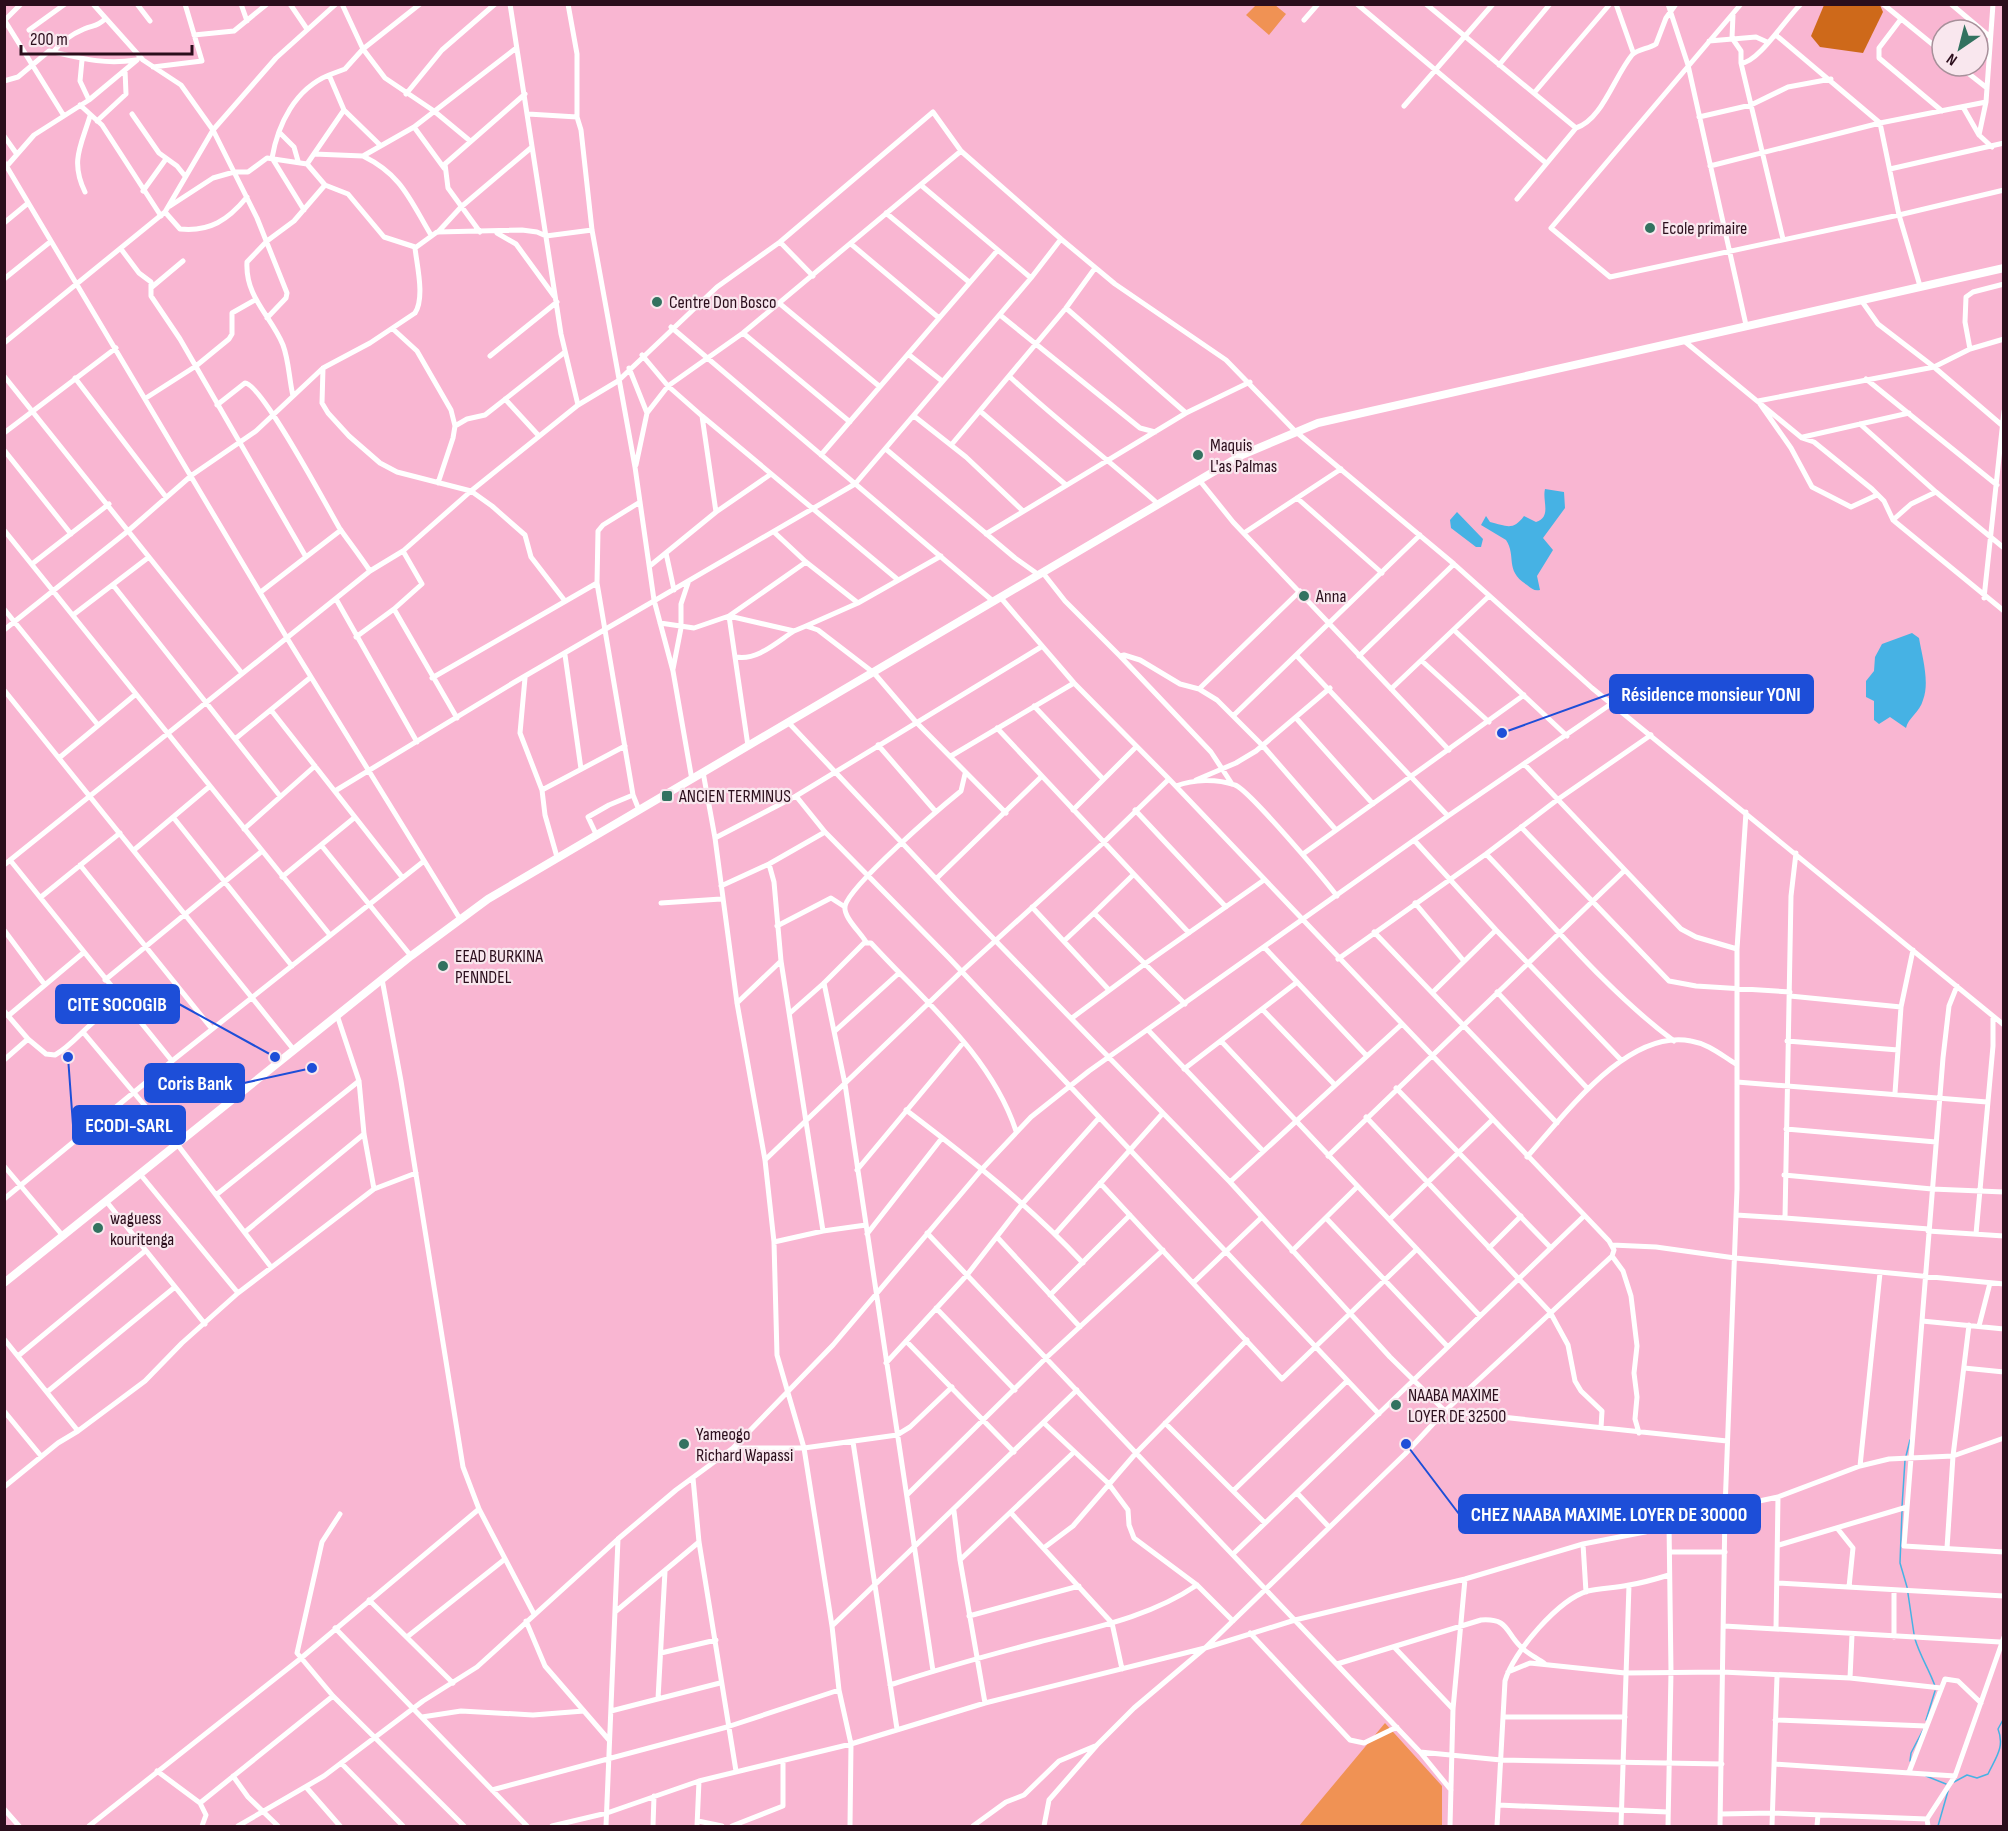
<svg xmlns="http://www.w3.org/2000/svg" width="2008" height="1831" font-family="'Sofia Sans Condensed',sans-serif">
<rect width="100%" height="100%" fill="#f9b6d2"/>
<path fill="#f09254" d="M 1257,4 L 1275,5 L 1286,14 L 1269,35 L 1246,15 Z
M 1385,1723 L 1442,1786 L 1442,1826 L 1299,1826 Z"/>
<path fill="#ce691a" d="M 1824,5 L 1880,5 L 1883,12 L 1863,53 L 1820,47 L 1811,36 Z"/>
<path fill="#46b2e4" d="M 1545,489 L 1564,492 L 1565,508 L 1543,538 L 1553,550 L 1537,576 L 1540,590 C 1534,591 1532,589 1527,585 C 1504,570 1517,557 1506,540 L 1481,525 L 1486,516 L 1490,522 C 1507,526 1513,531 1524,516 L 1536,522 C 1552,517 1542,501 1545,489 Z
M 1457,512 L 1483,539 L 1481,547 L 1476,547 L 1451,528 L 1450,520 Z
M 1912,633 L 1919,638 C 1922,656 1930,682 1923,700 C 1920,712 1908,718 1906,728 L 1890,717 L 1879,724 L 1874,720 L 1874,701 L 1866,697 L 1866,681 L 1874,671 L 1875,657 L 1882,644 Z"/>
<g fill="none" stroke-linecap="round" stroke-linejoin="round">
<path stroke="#46b2e4" stroke-width="1.5" d="M 1906,1456 L 1910,1440
M 1902,1507 L 1905,1460
M 1902,1511 L 1900,1563 L 1907,1587 L 1914,1634
M 1915,1639 C 1920,1656 1929,1669 1935,1686
M 1926,1720 L 1935,1691
M 1910,1761 L 1911,1753 L 1923,1730
M 1926,1776 L 1946,1784
M 1954,1782 L 1967,1775 L 1977,1778 L 1988,1774 C 1996,1757 2005,1747 1998,1729 L 2004,1718
M 1938,1826 L 1948,1791"/>
<path stroke="#fff" stroke-width="5" d="M 93,4 L 143,60 L 181,85 L 213,130 L 257,218 L 287,293 L 286,298 L 267,318
M 137,4 L 150,21
M 241,4 L 247,21
M 290,4 L 307,29
M 342,4 L 363,49 L 385,78 L 434,111 L 469,140
M 510,4 L 561,334 L 578,405
M 568,4 L 577,54 L 577,117 L 581,130 L 592,230 L 635,467 L 654,600 L 673,671 L 692,780
M 1357,4 L 1546,163
M 1426,4 L 1576,128
M 1616,4 L 1633,52
M 1668,4 L 1688,65 L 1746,325
M 1741,4 L 1551,228 L 1610,277 L 1899,215 L 2004,190
M 1883,4 L 1942,52
M 1951,4 L 1989,36
M 1733,15 L 1732,38 L 1741,51 L 1741,63 L 1783,239
M 1901,19 L 1879,48 L 1879,58 L 1942,111
M 1304,20 L 1318,4
M 4,21 L 21,4
M 5,21 L 64,116
M 29,30 L 65,4
M 194,35 L 234,31 L 267,4
M 1776,35 L 1880,123 L 1899,215 L 1920,286
M 1709,41 L 1756,37 L 1767,42
M 53,52 C 61,42 72,34 84,29 C 93,25 97,27 105,19
M 82,60 L 80,81 L 89,100
M 1741,63 C 1758,63 1786,18 1801,4
M 1499,65 L 1550,4
M 1959,66 L 1987,88
M 153,67 L 202,61 L 185,4
M 4,81 L 18,77 L 49,51 C 80,58 103,65 136,60
M 1534,93 L 1610,4
M 406,94 L 442,50 L 495,4
M 80,105 L 102,125 L 161,216
M 1404,106 L 1493,4
M 1963,107 L 1979,135
M 132,114 L 159,153 L 177,166 L 185,176
M 528,114 L 577,117
M 1699,117 L 1751,105 L 1788,87 L 1831,79
M 97,121 L 126,94 L 125,70
M 414,127 L 515,49
M 279,132 L 294,147 L 298,161
M 4,136 L 16,153
M 380,145 L 344,110 L 329,75 L 345,69 L 363,49 L 420,4
M 1992,147 L 1979,135 L 1986,102 L 1993,4
M 314,154 L 363,156 L 414,127 L 444,168
M 363,156 C 402,175 410,200 431,235
M 4,162 L 287,638 L 460,919
M 307,164 L 344,110
M 1710,166 L 1880,123 L 1986,102
M 6,167 L 34,135 L 89,100 L 137,60
M 1890,169 L 2004,143
M 922,186 L 1031,278
M 143,191 L 166,159
M 85,192 C 70,161 81,146 90,116
M 1517,199 L 1576,128 C 1602,120 1614,77 1632,55 C 1637,49 1649,49 1656,44 L 1666,18 L 1676,4
M 170,206 L 213,178 L 234,172 L 248,172 L 267,158 L 307,164 L 325,185 L 348,194 L 384,237 L 415,247
M 304,210 L 272,158 C 278,124 295,89 329,75
M 165,212 L 180,229 C 210,232 228,220 247,197
M 886,213 L 969,282
M 4,223 L 27,204
M 438,232 L 461,207 L 532,147
M 480,232 L 448,188 L 445,164 L 525,94
M 497,233 L 516,244 L 554,296
M 780,242 L 813,276
M 851,244 L 939,318
M 121,249 L 139,273 L 151,282 L 151,296 L 180,339 L 306,557 L 341,530
M 4,279 L 50,242
M 152,287 L 183,261
M 1861,300 L 1878,324 L 1934,367 L 2004,427
M 779,303 L 879,386
M 1066,308 L 1186,413
M 1000,315 L 1140,428 L 1155,432
M 671,327 L 994,602
M 393,329 L 417,351 L 451,410 L 455,426 L 453,438 L 438,483
M 743,333 L 850,422
M 1683,340 L 1802,438 L 1814,442 L 1872,489 L 1884,501 L 1893,520 L 2004,611
M 4,343 L 165,212 L 213,130 L 276,58 L 336,4
M 1970,349 L 1965,322 L 1966,297 L 1973,292 L 2004,284
M 908,354 L 942,381
M 642,355 L 668,386 L 702,416 L 897,579
M 490,356 L 557,302
M 323,368 L 322,403 L 328,413 L 349,436 L 380,463 L 397,472 L 471,491 L 492,506 L 525,535 L 531,557 L 565,601
M 629,368 L 647,413
M 4,376 L 241,672
M 1009,376 C 1057,421 1109,460 1158,504
M 75,378 L 166,497
M 1866,379 L 1997,485
M 293,396 C 289,379 289,361 283,345 C 271,316 245,297 247,262 L 267,241 L 294,221 L 325,185
M 146,398 L 196,366 L 229,339 L 232,334 L 232,313 L 255,300
M 505,399 L 539,436
M 217,405 L 245,383 C 262,384 327,507 340,529 C 350,543 360,556 370,571
M 980,411 L 1066,485
M 702,416 L 716,512
M 914,416 L 966,457 L 1023,511
M 1860,424 L 1936,492 L 2004,548
M 455,426 L 467,419 L 485,415 L 565,352
M 4,433 L 116,348
M 1803,437 L 1909,413
M 952,444 L 1066,308 L 1095,268
M 4,450 L 71,534
M 887,450 L 1015,558 L 1039,575
M 821,455 L 997,251
M 636,465 L 647,413 L 668,386 L 743,333 L 961,151
M 1200,481 L 1233,522 L 1449,750
M 1877,495 L 1851,507 L 1812,487 L 1791,448 L 1758,401 L 1934,367 L 1970,349 L 2004,339
M 1297,498 L 1382,573
M 1893,520 L 1911,504 L 1936,492
M 4,530 L 330,935
M 775,533 L 806,562 L 858,603 L 941,556
M 1244,533 L 1341,469
M 986,534 L 1186,413 L 1250,382
M 666,553 L 674,590
M 32,564 L 109,504
M 651,565 L 716,512 L 771,474
M 1043,573 L 1065,601 L 1120,656 L 1124,655 L 1140,660 L 1180,684 L 1199,689 L 1217,700 L 1263,746 L 1336,830
M 113,585 L 280,796
M 262,591 L 306,557
M 1001,598 L 1074,683 L 1169,779 L 1609,1241 L 1614,1250 L 1612,1256 L 1445,1411 L 1405,1454 L 1205,1648 L 1134,1708 L 1097,1745 L 1049,1800 L 1044,1826
M 1984,598 L 2004,411
M 336,599 L 417,742
M 4,609 L 98,725
M 394,609 L 422,584 L 403,551
M 73,615 L 149,557
M 729,616 L 748,746
M 729,616 L 806,562
M 660,623 L 694,628 L 729,616 L 794,631 L 806,626 L 818,630 L 874,673 L 916,722 L 1006,813
M 806,626 L 858,603
M 4,630 L 128,531 L 192,475 L 256,431 L 323,368 L 370,343 L 415,313 C 425,298 417,266 415,248 L 437,232 L 522,230 L 537,232 L 546,236 L 592,230
M 1454,630 L 1567,736
M 356,637 L 394,609 L 457,718
M 565,655 L 581,769
M 1296,655 L 1448,816
M 1120,656 L 1211,752 L 1232,784
M 1359,656 L 1454,564
M 736,657 C 757,661 777,642 794,631
M 1422,661 L 1489,722
M 673,669 L 681,628 L 681,604 L 688,583
M 432,678 L 597,583
M 525,678 L 520,733 L 542,790 L 545,815 L 557,857
M 1199,689 L 1300,591
M 1391,689 L 1489,596
M 4,690 L 294,1050
M 1034,706 L 1103,779
M 271,710 L 402,877
M 1234,715 L 1420,535
M 1296,718 L 1373,804
M 788,722 L 955,899 L 1230,1182 L 1390,1357 L 1445,1411 L 1727,1441
M 997,728 L 1189,933
M 235,739 L 311,677
M 878,745 L 936,812
M 951,756 L 1074,683
M 59,758 L 136,694
M 1525,765 L 1681,929 L 1696,937 L 1737,949
M 703,772 L 715,838 L 737,1003 L 765,1160 L 774,1242 L 777,1355 L 804,1448 L 832,1626 L 839,1690 L 851,1744 L 850,1826
M 1196,780 L 1236,763 L 1256,751 L 1330,688
M 1176,786 C 1194,779 1217,779 1235,785 C 1248,789 1324,879 1337,896
M 542,790 L 625,746
M 335,791 L 513,683 L 855,484 L 1031,278 L 1061,239
M 796,796 L 825,832 L 950,959 L 1379,1414
M 639,810 L 633,795 L 597,583 L 598,531 L 603,525 L 640,502
M 1073,810 L 1136,747
M 1135,810 L 1226,907
M 173,817 L 292,966
M 1521,827 L 1669,981 L 1696,986 L 1790,992
M 244,829 L 315,766
M 596,834 L 588,817 L 609,805 L 633,795
M 715,838 L 796,796 L 1041,647
M 1414,840 L 1496,930 L 1621,1060
M 321,845 L 411,956
M 134,850 L 210,786
M 1796,853 L 1791,896 L 1785,1218 L 1929,1229
M 1303,854 L 1524,695
M 1486,854 C 1547,917 1603,988 1674,1041
M 10,860 L 172,1061
M 769,864 L 774,882 L 781,961 L 823,1231
M 4,865 L 370,571 L 403,551 L 471,491 L 578,405 L 618,381 L 717,287 L 780,242 L 933,112 L 961,151 L 1061,239 L 1115,284 L 1226,360 L 1295,431 L 1454,564 L 1592,688 L 2004,1025
M 80,865 L 212,1029
M 1133,875 L 1094,913 L 1185,1004
M 282,877 L 354,818
M 936,879 L 1042,776
M 721,886 L 769,864 L 825,832
M 41,897 L 120,833
M 661,903 L 721,899
M 1415,903 L 1463,960
M 1032,907 L 1109,990
M 777,926 L 831,898 L 845,907
M 4,930 L 45,985
M 1374,932 L 1557,1123
M 1064,941 L 1094,913
M 866,942 C 861,933 843,917 845,906 C 850,885 940,808 961,791 L 965,774
M 1265,948 L 1366,1055
M 1338,959 L 1486,854 L 1557,800 L 1651,735
M 382,979 L 401,1081 L 463,1467 L 479,1509 L 534,1614
M 105,980 L 261,852
M 824,983 L 845,1084 L 933,1671
M 1957,986 L 1949,1006 L 1943,1058 L 1904,1546 L 2004,1552
M 1433,992 L 1496,930
M 1497,992 L 1588,1089
M 1790,996 L 1901,1007
M 737,1003 L 781,961
M 1263,1010 L 1334,1084
M 4,1011 L 28,1039
M 790,1013 L 824,983 L 864,943 L 871,943 C 923,1000 991,1055 1016,1131
M 337,1015 L 359,1081 L 364,1134 L 374,1189
M 8,1016 L 83,953
M 1072,1018 L 1146,963 L 1264,880
M 1148,1030 L 1263,1151
M 835,1031 L 899,973
M 83,1032 L 177,1144 L 271,1267
M 1221,1041 L 1480,1316
M 1787,1041 L 1898,1050
M 4,1060 L 28,1039 L 46,1054 L 55,1055 C 83,1039 93,1009 129,1009
M 1184,1069 L 1296,983
M 1737,1082 L 1987,1102
M 1396,1088 L 1551,1248
M 1895,1093 L 1901,1007 L 1913,950
M 906,1110 C 969,1158 1029,1205 1083,1263
M 1366,1117 L 1550,1312 L 1568,1345 L 1575,1381 L 1581,1391 L 1602,1411 L 1601,1428
M 1786,1129 L 1936,1142
M 1328,1156 L 1624,871
M 1527,1157 C 1564,1116 1627,1028 1691,1041 C 1709,1044 1721,1055 1736,1064
M 765,1160 L 961,972 L 1103,843 L 1169,779
M 4,1166 L 63,1236
M 857,1170 L 963,1043
M 140,1174 L 238,1293
M 1784,1175 L 1932,1189 L 2004,1192
M 1230,1182 L 1402,1024
M 1100,1183 L 1282,1379 L 1417,1249
M 216,1195 L 359,1081
M 4,1199 L 172,1061 L 424,861
M 106,1201 L 205,1324
M 1736,1215 L 1785,1218
M 1326,1218 L 1448,1347
M 1390,1219 L 1491,1121
M 1928,1231 L 2004,1236
M 245,1232 L 364,1134
M 927,1233 L 1420,1752 L 1451,1790
M 1056,1233 L 1163,1113
M 867,1234 L 942,1138
M 1976,1234 L 1993,1046 L 1993,1016
M 997,1237 L 1080,1327
M 774,1242 L 823,1231 L 866,1225
M 1612,1245 L 1656,1247 L 1735,1258 L 2004,1284
M 1489,1248 L 1521,1216
M 1292,1251 L 1357,1187
M 1612,1256 L 1623,1271 L 1631,1296 L 1637,1346 L 1634,1373 L 1637,1397 L 1635,1419 L 1639,1433
M 1194,1282 L 1262,1217
M 1050,1295 L 1130,1215
M 936,1308 L 1015,1390
M 1922,1321 L 2004,1329
M 1979,1326 L 1990,1283
M 4,1339 L 78,1431
M 906,1341 L 1014,1452
M 18,1356 L 145,1251
M 886,1363 L 967,1275 L 1023,1203 L 1098,1119
M 1964,1368 L 2004,1372
M 47,1392 L 175,1287
M 4,1411 L 41,1456
M 1044,1423 L 1108,1483 L 1128,1510 L 1129,1525 L 1134,1538 L 1197,1585 L 1233,1621
M 1165,1423 L 1265,1523
M 853,1442 L 897,1729
M 733,1448 L 804,1448 L 897,1435 L 910,1427 L 952,1387
M 1860,1466 L 1880,1273
M 693,1478 L 699,1542 L 736,1771
M 4,1487 L 58,1443 L 78,1431 L 145,1381 L 182,1343 L 238,1293 L 374,1189 L 416,1173
M 1233,1491 L 1347,1381
M 1297,1493 L 1328,1526
M 908,1494 L 1046,1358 L 1163,1250
M 954,1511 L 960,1560 L 985,1703
M 340,1514 L 322,1542 L 297,1653 L 333,1696 L 464,1826
M 1012,1514 L 1112,1623 L 1122,1669
M 1837,1528 L 1853,1548 L 1849,1587
M 1583,1544 L 1586,1592
M 1779,1545 L 1907,1507
M 1045,1547 L 1073,1526 L 1136,1453 L 1247,1340
M 1947,1548 L 1953,1456 L 1969,1325
M 1670,1552 L 1725,1552
M 1233,1554 L 1584,1216
M 960,1560 L 1073,1453
M 1778,1583 L 2004,1596
M 369,1600 L 453,1683
M 615,1612 L 699,1542
M 969,1616 L 1079,1586
M 526,1621 L 545,1666 L 609,1740
M 832,1626 L 1077,1390
M 1724,1626 L 1776,1629 L 1778,1497
M 335,1628 L 527,1826
M 1776,1629 L 2000,1642
M 1250,1633 L 1350,1740 L 1364,1743 L 1397,1727
M 407,1637 L 505,1559
M 1894,1637 L 1894,1591
M 1395,1648 L 1453,1709
M 661,1653 L 716,1640
M 1337,1664 L 1481,1620 C 1509,1618 1505,1632 1521,1647 C 1528,1654 1537,1658 1545,1664
M 1508,1672 L 1530,1663 L 1625,1673 L 1722,1672 L 1850,1678 L 1941,1688
M 1850,1678 L 1852,1635
M 890,1685 C 939,1669 989,1655 1039,1642 C 1093,1628 1150,1617 1197,1585
M 658,1699 L 665,1571
M 611,1711 L 720,1683
M 422,1717 L 461,1711 L 533,1715 L 584,1711
M 1503,1717 L 1625,1717
M 1775,1720 L 1926,1726
M 1420,1752 L 1501,1760 L 1722,1764
M 341,1763 L 403,1826
M 1774,1764 L 1955,1776
M 157,1771 L 200,1803 L 206,1815 L 202,1826
M 1909,1772 L 1945,1679 L 1958,1681 L 1981,1703
M 233,1776 L 248,1797 L 278,1826
M 306,1787 L 340,1826
M 492,1790 L 727,1727 L 839,1690
M 200,1803 L 333,1696
M 1498,1805 L 1668,1812
M 4,1809 L 19,1826
M 1721,1814 L 1772,1813 L 1927,1819
M 698,1821 L 722,1826
M 89,1826 L 300,1659 L 479,1509
M 238,1826 L 324,1776 L 423,1701 L 477,1667 L 618,1539 L 676,1490 L 733,1448 L 833,1345 L 983,1168 L 1031,1117 L 1089,1071 L 1448,816 L 1611,704
M 552,1826 L 607,1813 L 699,1781 L 851,1744 L 985,1703 L 1205,1648 L 1295,1620 L 1465,1579 L 1583,1544 L 1645,1532 L 1703,1513 L 1778,1497 L 1860,1466 L 1889,1459 L 1953,1456 L 2004,1438
M 606,1826 L 618,1539
M 653,1826 L 654,1796
M 697,1826 L 699,1781
M 732,1826 L 783,1806 L 783,1761
M 973,1826 L 1006,1802 L 1024,1795 L 1059,1761 L 1095,1746
M 1450,1826 L 1453,1709 L 1465,1579
M 1497,1826 L 1505,1681 C 1513,1652 1559,1599 1588,1591 C 1601,1588 1616,1588 1629,1585 C 1643,1583 1656,1579 1669,1575
M 1621,1826 L 1629,1585
M 1668,1826 L 1671,1672 L 1669,1523
M 1720,1826 L 1725,1509 L 1737,1189 L 1737,949 L 1746,812
M 1772,1826 L 1777,1676
M 1817,1826 L 1818,1815
M 1928,1826 L 1927,1819 L 1955,1776 L 2004,1637"/>
<path stroke="#fff" stroke-width="8" d="M 4,1283 L 411,956 L 488,899 L 1242,455 L 1318,423 L 2004,268"/>
</g>
<g fill="#337260" stroke="#f9e7ee" stroke-width="2">
<circle cx="1650" cy="228" r="6"/>
<circle cx="657" cy="302" r="6"/>
<circle cx="1198" cy="455" r="6"/>
<circle cx="1304" cy="596" r="6"/>
<rect x="661" y="790" width="12" height="12" rx="3"/>
<circle cx="443" cy="966" r="6"/>
<circle cx="98" cy="1228" r="6"/>
<circle cx="1396" cy="1405" r="6"/>
<circle cx="684" cy="1444" r="6"/>
</g>
<g text-anchor="middle" dominant-baseline="central" stroke-width="4.5" stroke-linejoin="round" paint-order="stroke">
<g font-size="18" fill="#2b0e1c" stroke="#f9e7ee" text-anchor="start">
<text x="1662" y="228">Ecole primaire</text>
<text x="669" y="302">Centre Don Bosco</text>
<text x="1210" y="445">Maquis<tspan x="1210" dy="21">L'as Palmas</tspan></text>
<text x="1316" y="596">Anna</text>
<text x="679" y="796">ANCIEN TERMINUS</text>
<text x="455" y="956">EEAD BURKINA<tspan x="455" dy="21">PENNDEL</tspan></text>
<text x="110" y="1218">waguess<tspan x="110" dy="21">kouritenga</tspan></text>
<text x="1408" y="1395">NAABA MAXIME<tspan x="1408" dy="21">LOYER DE 32500</tspan></text>
<text x="696" y="1434">Yameogo<tspan x="696" dy="21">Richard Wapassi</tspan></text>
</g>
</g>
<path fill="none" stroke="#1d4ed8" stroke-width="2" d="M1502 733L1610 694M275 1057L179 1004M312 1068L244 1083M68 1057L73 1125M1406 1444L1459 1514"/>
<g fill="#1d4ed8" stroke="#f9e7ee" stroke-width="2">
<circle cx="1502" cy="733" r="6"/>
<circle cx="275" cy="1057" r="6"/>
<circle cx="312" cy="1068" r="6"/>
<circle cx="68" cy="1057" r="6"/>
<circle cx="1406" cy="1444" r="6"/>
</g>
<g fill="#1d4ed8" stroke="#1d4ed8" stroke-width="2">
<rect x="1610" y="675" width="203" height="38" rx="6"/>
<rect x="56" y="985" width="123" height="38" rx="6"/>
<rect x="145" y="1064" width="99" height="38" rx="6"/>
<rect x="73" y="1106" width="112" height="38" rx="6"/>
<rect x="1459" y="1495" width="301" height="38" rx="6"/>
</g>
<g font-size="20" text-anchor="middle" font-weight="bold" fill="#fff">
<text x="1711" y="701">Résidence monsieur YONI</text>
<text x="117" y="1011">CITE SOCOGIB</text>
<text x="195" y="1090">Coris Bank</text>
<text x="129" y="1132">ECODI-SARL</text>
<text x="1609" y="1521">CHEZ NAABA MAXIME. LOYER DE 30000</text>
</g>
<rect width="2008" height="1831" fill="none" stroke="#2b0e1c" stroke-width="12"/>
<g transform="translate(1960 48) rotate(215)"><circle r="28" fill="#f9e7ee" stroke="#a7909a" stroke-width="1.5"/>
<path d="M0-4.5L10 22L0 15L-10 22Z" fill="#337260"/>
<text y="-9" font-size="16" font-weight="bold" text-anchor="middle" fill="#2b0e1c">N</text>
</g>
<path d="M21 45v9h171v-9" fill="none" stroke="#2b0e1c" stroke-width="3"/>
<text x="30" y="45" font-size="18" fill="#2b0e1c" stroke="#f9e7ee" stroke-width="4.5" paint-order="stroke">200 m</text>
</svg>
